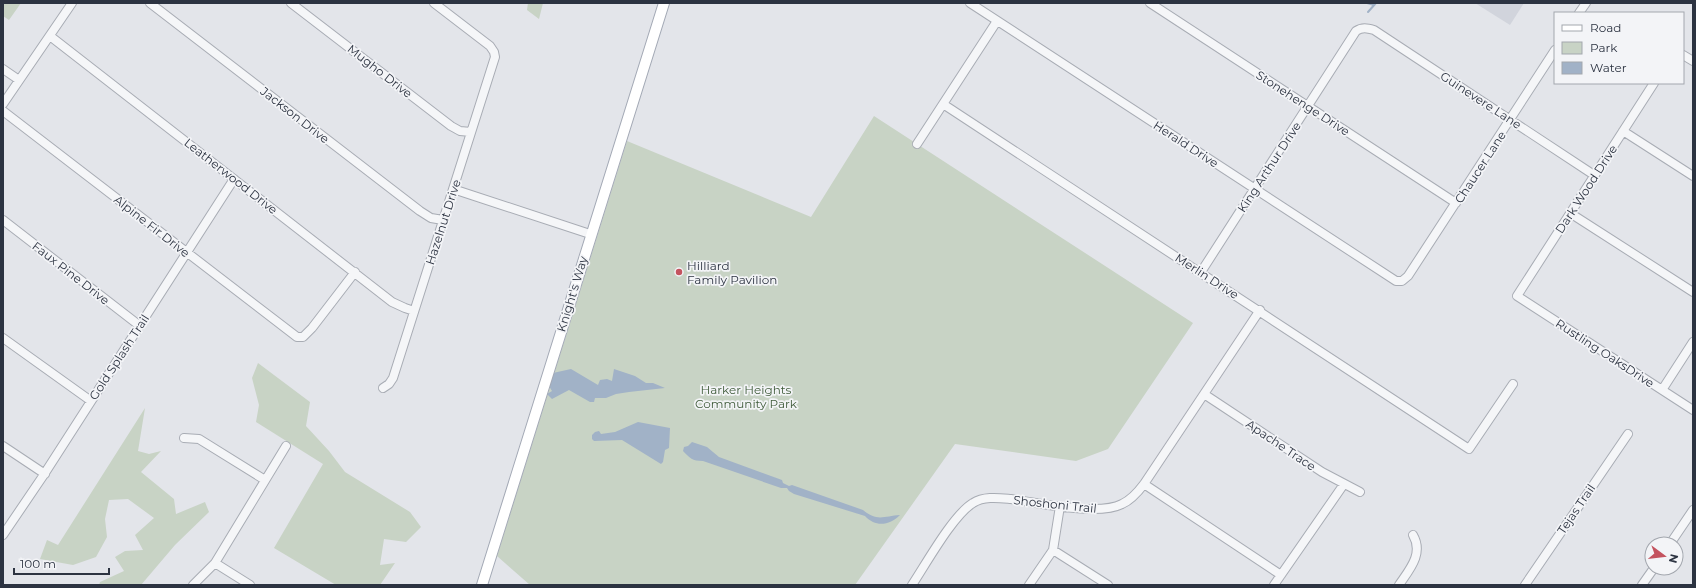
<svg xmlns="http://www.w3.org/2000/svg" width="1696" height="588" font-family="Montserrat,sans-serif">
<rect width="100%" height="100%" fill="#e3e5ea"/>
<path fill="#d1d4dc" d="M 1475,3 L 1524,3 L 1510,25 Z"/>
<path fill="#c8d3c5" d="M 3,3 L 21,3 L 9,20 L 3,16 Z
M 528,3 L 543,3 L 539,19 L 527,10 Z
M 874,116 L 1193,323 L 1108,449 L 1076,461 L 955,444 L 855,585 L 530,585 L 497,556 L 627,141 L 811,217 Z
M 258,363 L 310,402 L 306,426 L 329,451 L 345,472 L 410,512 L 421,527 L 406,542 L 384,539 L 380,565 L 395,563 L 380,585 L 336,585 L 274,548 L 323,464 L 256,422 L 259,405 L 252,378 Z
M 145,408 L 138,451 L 149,454 L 161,451 L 141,472 L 174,499 L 176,514 L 205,502 L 209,512 L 175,545 L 141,585 L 99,585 L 100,582 L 124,571 L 115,557 L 125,551 L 143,550 L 135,535 L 154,518 L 128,499 L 109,500 L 105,519 L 107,537 L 96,557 L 73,565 L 40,559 L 47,540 L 58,545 Z"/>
<path fill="#a1b2c7" d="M 571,369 L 598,385 L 600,380 L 607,379 L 612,381 L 614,369 L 635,376 L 646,383 L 653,383 L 665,388 L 629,392 L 616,394 L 606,398 L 595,398 L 594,402 L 590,402 L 569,390 L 552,399 L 547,394 L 552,391 L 549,386 L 553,373 Z
M 638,422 L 670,428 L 669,448 L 665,450 L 663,462 L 661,464 L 622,440 L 594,441 L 592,439 L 592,435 L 595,432 L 599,431 L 601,434 L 615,432 Z
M 692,442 L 707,447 L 719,457 L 782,480 L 783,483 L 789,486 L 792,485 L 863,510 C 877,522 884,516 900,515 C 890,525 876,528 865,516 L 794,494 L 789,491 L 787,488 L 781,488 L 703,461 C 692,461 690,458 683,451 L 684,447 L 688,446 Z"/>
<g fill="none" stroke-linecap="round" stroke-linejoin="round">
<path stroke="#a1b2c7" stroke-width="2" d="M 1367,3 L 1374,5
M 1368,12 L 1376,3"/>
<g stroke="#a8acb4" stroke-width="10">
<path id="minor" d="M 150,3 L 420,211 L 431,218 L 443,220
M 291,3 L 451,126 L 460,131 L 471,132
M 970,3 L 1396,281 L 1402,281 L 1408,276 L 1555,50
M 1150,3 L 1456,203
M 1579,13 L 1586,3
M 50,36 L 392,302 L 405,308 L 414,311
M 1683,55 L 1693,61
M 3,69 L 19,80
M 1654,83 L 1517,296 L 1693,410
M 3,104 L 72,3
M 943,104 L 1469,449 L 1513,384
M 3,111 L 297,337 L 303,337 L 312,328 L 355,272
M 1623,131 L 1693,176
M 917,144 L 997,21
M 453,189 L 590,234
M 1570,213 L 1693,292
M 3,220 L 140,326
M 1201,272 L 1356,31 C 1362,27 1367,28 1374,30 L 1594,175
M 3,338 L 91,401
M 383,388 L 389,384 L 393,378 L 495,57 L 494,52 L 490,46 L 434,3
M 1662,390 L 1693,342
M 1204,394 L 1322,472 L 1360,492
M 184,438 L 199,439 L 265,480
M 3,446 L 45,474
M 1144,484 L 1281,575
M 3,535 L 43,476 L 234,179
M 1670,544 L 1693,510
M 1053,550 L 1108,585
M 215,563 L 250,585
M 193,585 L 215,563 L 286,446
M 912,585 C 926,564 953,515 973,503 C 984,496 999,498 1011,499 C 1038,503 1099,516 1122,504 C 1131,500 1138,492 1144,484 L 1260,310
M 1029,585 L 1053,550 L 1060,506
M 1274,585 L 1344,484
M 1399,585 C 1409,570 1424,554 1413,535
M 1525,585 L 1628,434
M 1642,585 L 1654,568"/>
</g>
<g stroke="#a3a9b5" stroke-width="12">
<path id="major" d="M 482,585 L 664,3"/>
</g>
<use href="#minor" stroke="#f5f6f8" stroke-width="8"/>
<use href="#major" stroke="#fff" stroke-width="10"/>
</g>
<circle fill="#c4535f" stroke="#f3f4f7" stroke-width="1.5" cx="679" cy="272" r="4"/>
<g text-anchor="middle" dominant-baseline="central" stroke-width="3.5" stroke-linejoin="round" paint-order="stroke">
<g font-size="12" fill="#2c3341" stroke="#f3f4f7">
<text transform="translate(380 71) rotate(38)">Mugho Drive</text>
<text transform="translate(1481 100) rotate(33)">Guinevere Lane</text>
<text transform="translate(1303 103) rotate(33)">Stonehenge Drive</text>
<text transform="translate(295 115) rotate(38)">Jackson Drive</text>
<text transform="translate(1186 144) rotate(33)">Herald Drive</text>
<text transform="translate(1269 167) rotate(-57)">King Arthur Drive</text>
<text transform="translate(1480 167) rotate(-57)">Chaucer Lane</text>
<text transform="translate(231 176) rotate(38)">Leatherwood Drive</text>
<text transform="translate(1586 189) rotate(-57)">Dark Wood Drive</text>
<text transform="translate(443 222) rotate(-72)">Hazelnut Drive</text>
<text transform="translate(152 226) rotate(38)">Alpine Fir Drive</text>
<text transform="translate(71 273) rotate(38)">Faux Pine Drive</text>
<text transform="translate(1207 276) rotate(33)">Merlin Drive</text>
<text transform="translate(572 294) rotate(-73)">Knight's Way</text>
<text transform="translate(1605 353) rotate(33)">Rustling OaksDrive</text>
<text transform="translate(119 357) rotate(-57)">Gold Splash Trail</text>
<text transform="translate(1281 445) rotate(34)">Apache Trace</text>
<text transform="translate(1055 504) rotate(6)">Shoshoni Trail</text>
<text transform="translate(1576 509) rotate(-56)">Tejas Trail</text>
</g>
<g font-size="12" fill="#2c3341" stroke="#f3f4f7" text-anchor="start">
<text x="687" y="265">Hilliard<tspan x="687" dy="14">Family Pavilion</tspan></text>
</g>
<g font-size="12" fill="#3f5b3a" stroke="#f3f4f7">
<text x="746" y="389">Harker Heights<tspan x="746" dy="14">Community Park</tspan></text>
</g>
</g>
<rect width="1696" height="588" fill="none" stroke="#2c3341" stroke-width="8"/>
<rect x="1554" y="12" width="130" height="72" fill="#f3f4f7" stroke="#a3a7ae"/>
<rect x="1562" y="25" width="20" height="6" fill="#ffffff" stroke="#a3a7ae"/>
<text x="1590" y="32" font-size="12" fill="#2c3341">Road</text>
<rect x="1562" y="42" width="20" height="12" fill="#c8d3c5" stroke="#a3a7ae"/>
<text x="1590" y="52" font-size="12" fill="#2c3341">Park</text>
<rect x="1562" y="62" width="20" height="12" fill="#a1b2c7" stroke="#a3a7ae"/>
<text x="1590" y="72" font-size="12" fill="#2c3341">Water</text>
<g transform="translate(1664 556) rotate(105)"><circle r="19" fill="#f3f4f7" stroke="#a3a7ae"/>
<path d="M0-3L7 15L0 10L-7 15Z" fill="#c4535f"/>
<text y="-6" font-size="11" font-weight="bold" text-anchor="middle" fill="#2c3341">N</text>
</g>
<path d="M14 568v6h95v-6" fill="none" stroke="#2c3341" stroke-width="2"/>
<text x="20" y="568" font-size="12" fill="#2c3341" stroke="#f3f4f7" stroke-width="3" paint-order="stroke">100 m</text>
</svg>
